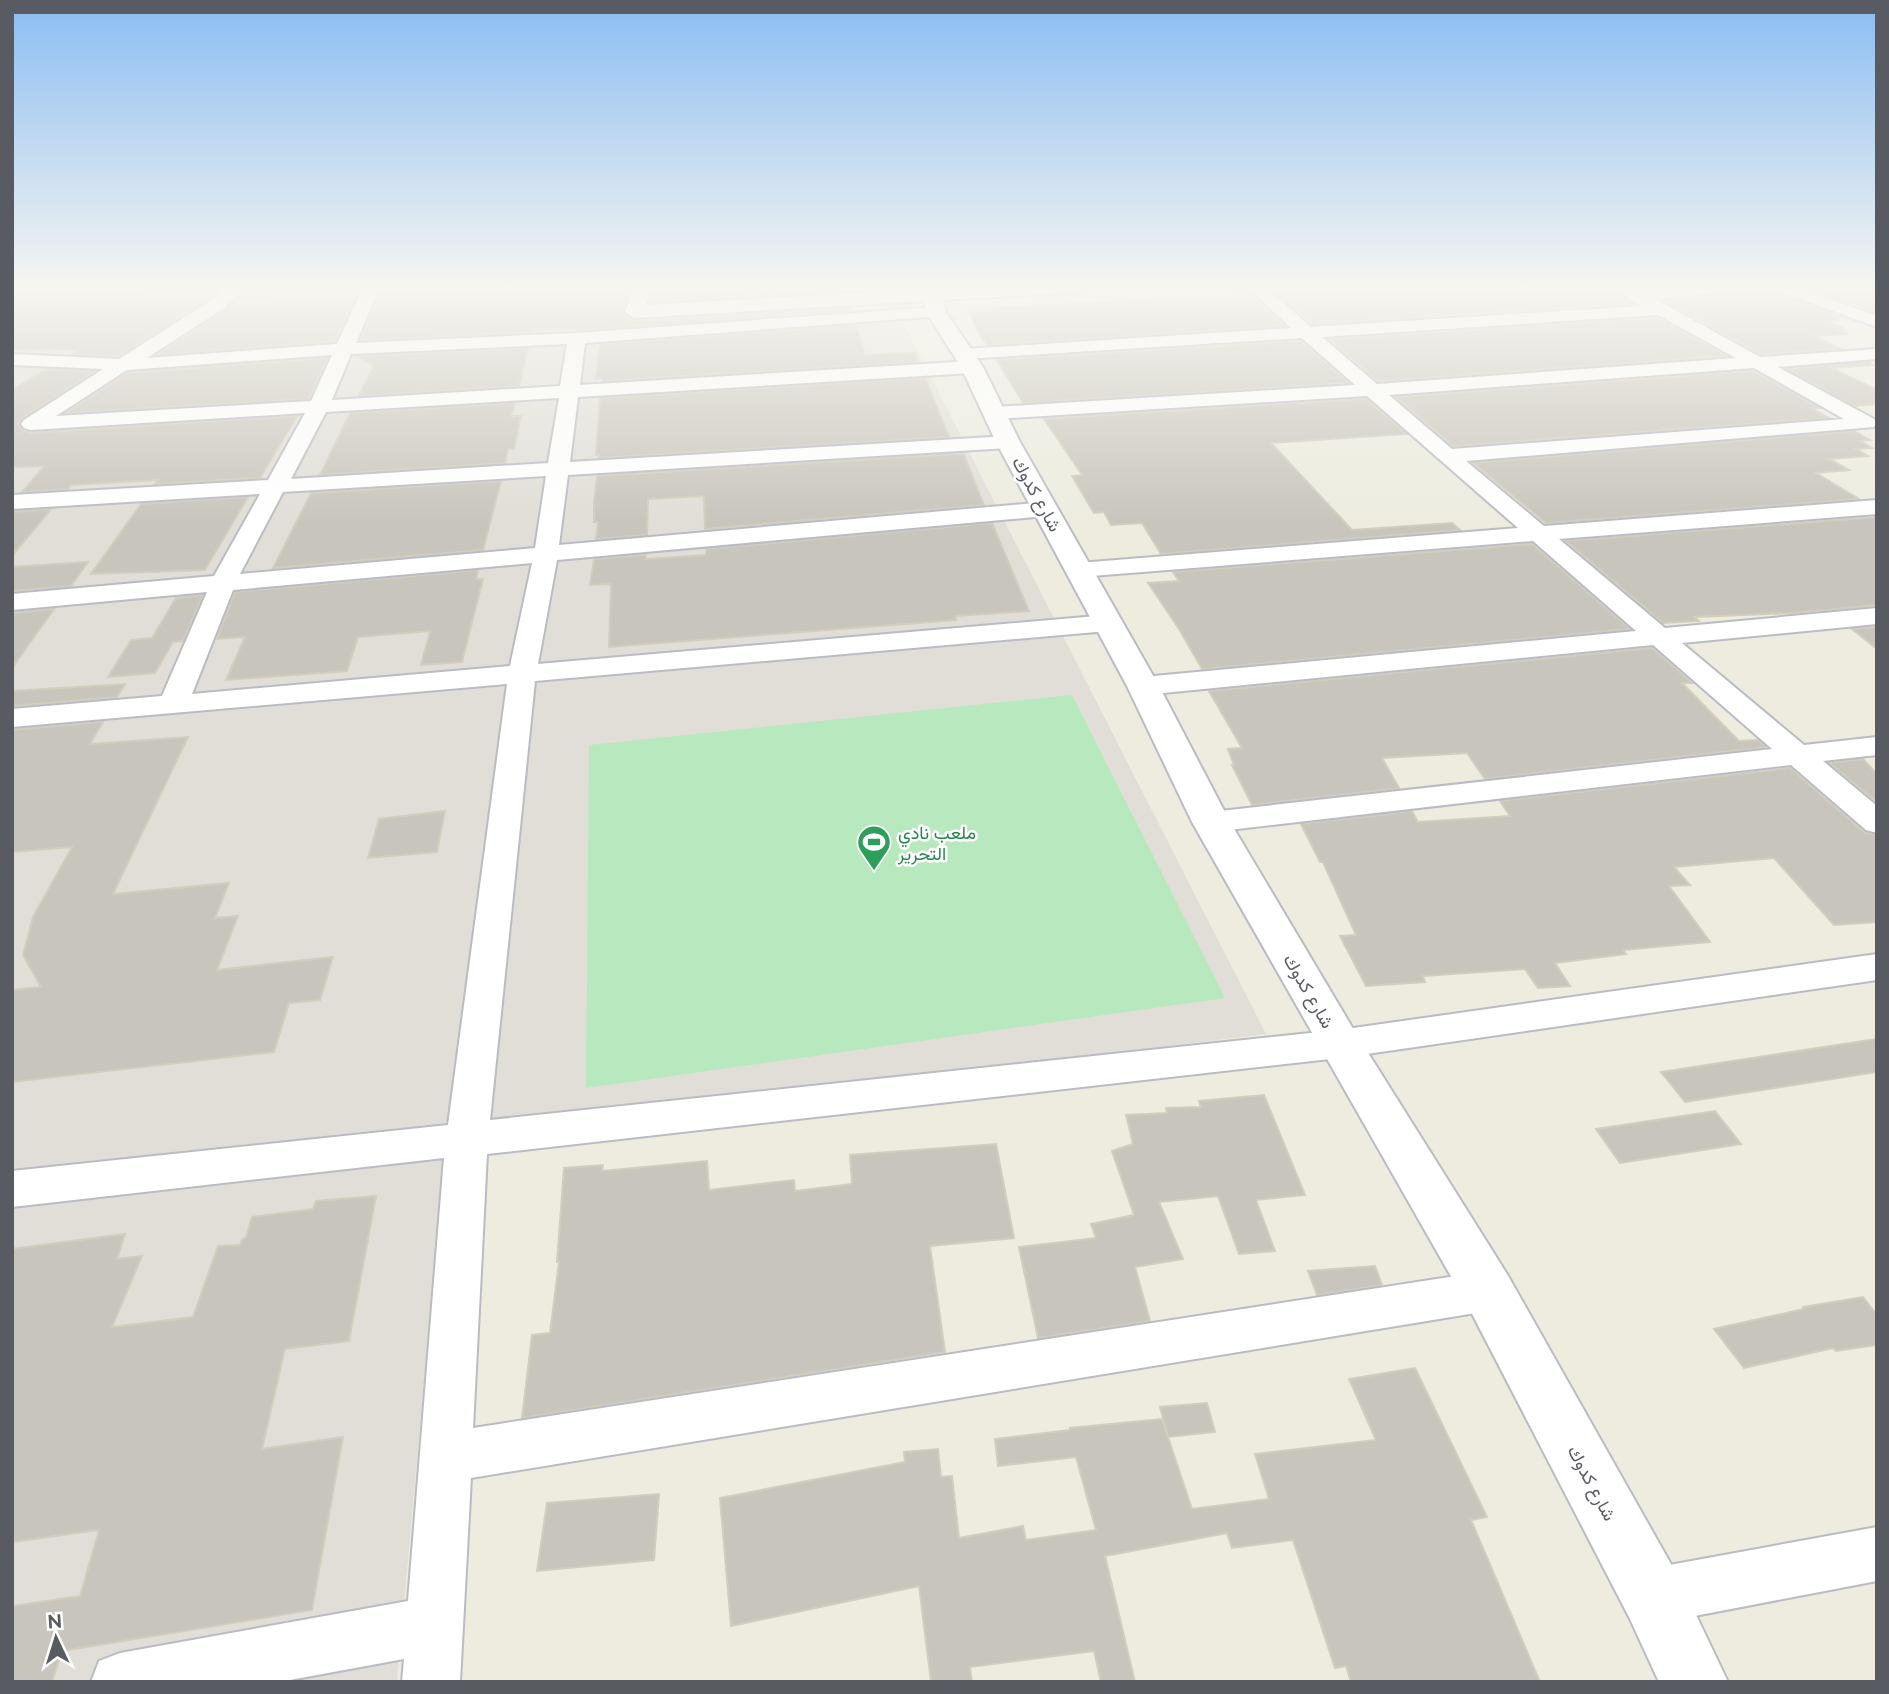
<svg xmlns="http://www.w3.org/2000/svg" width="1889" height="1694" font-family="Raleway,Vazirmatn,sans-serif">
<rect width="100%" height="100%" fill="#edecdf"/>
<path fill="#e0ded7" d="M 12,286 L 627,286 L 609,330 L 895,307 L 1266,1034 L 446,1135 L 397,1682 L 12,1682 Z"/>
<path fill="#b8e8bd" d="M 1072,695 L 1225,998 L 586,1088 L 589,745 Z"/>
<path fill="#c8c5bc" stroke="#d2cebd" stroke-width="2" d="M 27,286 L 162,286 L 136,301 L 203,303 L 118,356 L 72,354 L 78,350 L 12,349 L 12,294 Z
M 384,286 L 630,286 L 623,313 L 635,321 L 850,308 L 851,311 L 602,329 L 533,329 L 532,332 L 360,340 Z
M 653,286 L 844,286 L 845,291 L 649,302 Z
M 1354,286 L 1607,286 L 1634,304 L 1312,324 L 1276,293 L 1285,293 L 1282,290 Z
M 1802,286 L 1877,286 L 1877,313 Z
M 1770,291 L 1849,319 L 1827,321 L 1845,329 L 1837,329 L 1847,334 L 1814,336 L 1840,349 L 1761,354 L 1664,301 Z
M 1251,295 L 1285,326 L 988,345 L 981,338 L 968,309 Z
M 356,297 L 335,341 L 157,355 L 232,304 L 268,305 L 292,300 Z
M 1657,318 L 1727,356 L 1378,381 L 1329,339 Z
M 856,325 L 865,355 L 915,353 L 918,362 L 603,381 L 603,378 L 596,379 L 600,344 Z
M 1301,341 L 1349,383 L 1023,403 L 997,360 Z
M 528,348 L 519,386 L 359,396 L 374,366 L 357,356 Z
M 328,358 L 308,399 L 66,413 L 128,373 Z
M 1868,362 L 1873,365 L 1831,368 L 1877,390 L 1877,404 L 1855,406 L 1787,369 Z
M 47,369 L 95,371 L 23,418 L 18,424 L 23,431 L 31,433 L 297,416 L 260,478 L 155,484 L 158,480 L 71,485 L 68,489 L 22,492 L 44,466 L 12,467 L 12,390 Z
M 1753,371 L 1819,408 L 1812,408 L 1829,418 L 1453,446 L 1396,397 Z
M 925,378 L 949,437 L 598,458 L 599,455 L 596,455 L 600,398 Z
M 1366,399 L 1407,434 L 1271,443 L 1352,530 L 1452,523 L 1460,530 L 1161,554 L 1142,523 L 1111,525 L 1104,512 L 1094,513 L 1072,476 L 1082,475 L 1044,419 Z
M 515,403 L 511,416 L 521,416 L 514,449 L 508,449 L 505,463 L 320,475 L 350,413 Z
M 1854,431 L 1870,440 L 1860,441 L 1872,448 L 1856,449 L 1868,456 L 1829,459 L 1849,470 L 1816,473 L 1859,499 L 1546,523 L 1473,463 Z
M 956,454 L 964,455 L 984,505 L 705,529 L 704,496 L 648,499 L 647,535 L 596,539 L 598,522 L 594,522 L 594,502 L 597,476 Z
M 501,481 L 483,550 L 273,568 L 311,493 Z
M 248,497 L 205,570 L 91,574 L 141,504 Z
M 51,509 L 12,556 L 12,512 Z
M 1877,517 L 1877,605 L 1793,613 L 1694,617 L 1699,621 L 1663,623 L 1566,541 Z
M 992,523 L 1029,611 L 955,616 L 956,620 L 609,647 L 611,584 L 590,585 L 594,559 L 646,555 L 646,559 L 706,555 L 706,549 Z
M 1532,544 L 1630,629 L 1202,669 L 1179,629 L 1148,583 L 1179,581 L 1173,572 Z
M 88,562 L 71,586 L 12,591 L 12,567 Z
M 478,570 L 476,579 L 483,579 L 462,662 L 421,665 L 430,631 L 358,637 L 347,671 L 226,680 L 245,637 L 217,639 L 235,592 Z
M 203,595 L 183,641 L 173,642 L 155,673 L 108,677 L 131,640 L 152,638 L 176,598 Z
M 54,609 L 12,668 L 12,613 Z
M 1877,627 L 1877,649 L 1852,629 Z
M 1652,648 L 1692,683 L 1682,683 L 1739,741 L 1758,740 L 1766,747 L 1485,779 L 1467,753 L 1382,758 L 1399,788 L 1252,805 L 1232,765 L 1234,765 L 1228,749 L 1242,748 L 1209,691 Z
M 125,684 L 117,697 L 12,706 L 12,691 Z
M 103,722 L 90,744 L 188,737 L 113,894 L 229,883 L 215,918 L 238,916 L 217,970 L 333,957 L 320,1000 L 289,1003 L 274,1052 L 12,1082 L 12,990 L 41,987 L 23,955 L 33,917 L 72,847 L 12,852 L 12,730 Z
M 1863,759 L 1877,774 L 1877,802 L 1829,763 Z
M 1790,768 L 1864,832 L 1877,835 L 1877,922 L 1834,925 L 1774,858 L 1674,867 L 1690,885 L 1669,886 L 1710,942 L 1623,950 L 1626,954 L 1555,963 L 1570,986 L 1538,988 L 1525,969 L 1423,976 L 1425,982 L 1366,986 L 1340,936 L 1356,935 L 1323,862 L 1320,862 L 1301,824 L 1412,811 L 1418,822 L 1510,816 L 1500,801 Z
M 445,811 L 437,852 L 368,858 L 379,819 Z
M 1877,1039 L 1877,1072 L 1685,1102 L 1661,1072 Z
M 1264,1095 L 1305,1195 L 1256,1200 L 1275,1251 L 1239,1254 L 1218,1196 L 1159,1202 L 1183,1259 L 1135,1267 L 1150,1321 L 1038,1338 L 1019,1247 L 1096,1238 L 1091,1224 L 1134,1215 L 1112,1151 L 1133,1144 L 1126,1115 L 1167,1113 L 1166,1108 L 1201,1107 L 1199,1101 Z
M 1715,1111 L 1741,1144 L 1620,1163 L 1596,1129 Z
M 996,1144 L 1014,1238 L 930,1246 L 945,1352 L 522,1418 L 532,1335 L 550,1333 L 559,1262 L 557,1262 L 564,1168 L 603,1165 L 602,1171 L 707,1161 L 709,1190 L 794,1180 L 795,1191 L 852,1184 L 850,1155 Z
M 376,1196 L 349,1341 L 285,1349 L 262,1449 L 343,1437 L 312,1610 L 62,1651 L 52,1682 L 12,1682 L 12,1606 L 80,1596 L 99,1530 L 12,1542 L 12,1249 L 125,1234 L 117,1259 L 142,1256 L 112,1327 L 193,1317 L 218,1246 L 240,1245 L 242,1239 L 246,1238 L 252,1217 L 313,1209 L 316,1201 Z
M 1375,1266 L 1382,1285 L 1317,1295 L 1308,1271 Z
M 1863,1297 L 1877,1315 L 1877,1345 L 1836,1351 L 1833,1348 L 1744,1368 L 1714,1329 L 1804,1309 L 1803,1307 Z
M 1415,1368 L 1487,1517 L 1471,1520 L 1540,1682 L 1351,1682 L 1346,1666 L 1335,1668 L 1293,1540 L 1232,1548 L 1227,1533 L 1105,1556 L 1135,1682 L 1101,1682 L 1094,1651 L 970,1667 L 972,1682 L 931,1682 L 919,1586 L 731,1626 L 720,1498 L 905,1462 L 904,1452 L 938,1449 L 941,1477 L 952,1476 L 959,1538 L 1023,1526 L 1026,1540 L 1096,1530 L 1076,1457 L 998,1466 L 995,1439 L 1070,1430 L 1070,1428 L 1162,1419 L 1192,1509 L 1269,1499 L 1255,1454 L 1376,1440 L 1349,1379 Z
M 1207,1403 L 1215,1432 L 1168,1437 L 1160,1407 Z
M 659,1494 L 654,1560 L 537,1571 L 547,1503 Z"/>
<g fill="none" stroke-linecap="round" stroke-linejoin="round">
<g stroke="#babcc3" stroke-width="4">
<path id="minor" d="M 229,286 L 247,286 L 224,308 L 147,358 L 337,344 L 364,286 L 380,286 L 356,343 L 577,333 L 936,307 L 944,312 L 942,316 L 585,343 L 580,385 L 972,361 L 981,367 L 972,373 L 578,397 L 570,462 L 1008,436 L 1015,438 L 1018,442 L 1015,446 L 1008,448 L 568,475 L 559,545 L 1046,502 L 1054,504 L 1057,509 L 1054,514 L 1046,516 L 557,560 L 538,664 L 1108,615 L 1117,617 L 1121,623 L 1117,629 L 1108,631 L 535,681 L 490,1120 L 1339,1030 L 1877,954 L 1877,980 L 1339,1058 L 487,1154 L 473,1428 L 1488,1271 L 1505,1277 L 1511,1291 L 1505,1305 L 1488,1311 L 471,1478 L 460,1682 L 402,1682 L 404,1659 L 279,1682 L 91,1682 L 99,1661 L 120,1653 L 408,1601 L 444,1158 L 12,1207 L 12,1171 L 448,1125 L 507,684 L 12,727 L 12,709 L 162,696 L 207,592 L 12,610 L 12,594 L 214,576 L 260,494 L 12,509 L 12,495 L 268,480 L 305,413 L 31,430 L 24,428 L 21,424 L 24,420 L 103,369 L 12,365 L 12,354 L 119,359 L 212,300 ZM 567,344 L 560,386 L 332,400 L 351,354 ZM 332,355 L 311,401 L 56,416 L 127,370 ZM 559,398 L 548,463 L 291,479 L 326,412 ZM 546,476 L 535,548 L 240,574 L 283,492 ZM 532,563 L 510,666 L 192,694 L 233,590 Z
M 1246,286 L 1264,286 L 1311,327 L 1642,306 L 1610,286 L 1631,286 L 1639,291 L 1698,286 L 1793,286 L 1877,316 L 1877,327 L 1770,288 L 1655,299 L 1760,357 L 1877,349 L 1877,359 L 1778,367 L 1874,419 L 1877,422 L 1874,427 L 1466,461 L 1544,526 L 1877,500 L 1877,514 L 1559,539 L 1665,628 L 1877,608 L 1877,624 L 1682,643 L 1804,745 L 1877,737 L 1877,755 L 1823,761 L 1877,806 L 1877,833 L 1866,830 L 1791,765 L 1211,832 L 1200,829 L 1195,822 L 1200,815 L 1211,812 L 1772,749 L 1653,645 L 1143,695 L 1133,692 L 1129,686 L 1133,680 L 1143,677 L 1636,631 L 1533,541 L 1079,577 L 1070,575 L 1067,570 L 1070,565 L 1079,563 L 1518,528 L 1367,396 L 994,419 L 987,417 L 984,413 L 987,409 L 994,407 L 1355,385 L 1302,338 L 964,359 L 955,354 L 964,349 L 1291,328 ZM 1658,315 L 1736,358 L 1377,384 L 1322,337 ZM 1754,368 L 1844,419 L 1452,449 L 1389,395 Z
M 1877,1527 L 1877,1581 L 1653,1624 L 1633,1616 L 1625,1596 L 1633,1576 L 1653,1568 Z"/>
</g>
<g stroke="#babcc3" stroke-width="4">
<path id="tertiary" d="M 633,286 L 651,286 L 646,305 L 982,286 L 1094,286 L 1085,292 L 943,300 L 946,312 L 983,367 L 1020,442 L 1159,686 L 1230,822 L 1355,1032 L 1507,1274 L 1676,1573 L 1728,1682 L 1659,1682 L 1630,1619 L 1469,1308 L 1192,822 L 1127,686 L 996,442 L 961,367 L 926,312 L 924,301 L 635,318 L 625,312 Z"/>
</g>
<use href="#minor" fill="#fff" fill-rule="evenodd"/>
<use href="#tertiary" fill="#fff" fill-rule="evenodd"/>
</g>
<linearGradient id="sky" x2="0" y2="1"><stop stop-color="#8abdf1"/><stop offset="0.55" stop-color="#f7f6f1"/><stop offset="1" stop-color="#f7f6f1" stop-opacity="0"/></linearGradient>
<rect width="1889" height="523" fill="url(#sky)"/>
<defs>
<g id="stadium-pin" transform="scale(1.75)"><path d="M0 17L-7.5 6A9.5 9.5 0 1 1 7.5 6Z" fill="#2e9e5b" stroke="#fff"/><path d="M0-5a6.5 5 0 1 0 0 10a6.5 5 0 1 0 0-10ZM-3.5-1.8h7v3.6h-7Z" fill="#fff"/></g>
</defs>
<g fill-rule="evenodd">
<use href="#stadium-pin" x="874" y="842"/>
</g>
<g text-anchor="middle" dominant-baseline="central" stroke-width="5" stroke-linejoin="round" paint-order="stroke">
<g font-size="18" fill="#585b62" stroke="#fff">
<text transform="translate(1037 494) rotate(61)">شارع كدوك</text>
<text transform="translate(1309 991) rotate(60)">شارع كدوك</text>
<text transform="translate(1592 1483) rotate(62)">شارع كدوك</text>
</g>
<g font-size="18" fill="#27864d" stroke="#fff" text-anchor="start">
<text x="898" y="832">ملعب نادي<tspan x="898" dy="21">التحرير</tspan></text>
</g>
</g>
<rect width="1889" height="1694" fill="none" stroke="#585b62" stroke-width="28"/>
<g transform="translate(56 1638) rotate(356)" stroke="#ffffff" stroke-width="5" paint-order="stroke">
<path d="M0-5L12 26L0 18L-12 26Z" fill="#585b62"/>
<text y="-10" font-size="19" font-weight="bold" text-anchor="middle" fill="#585b62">N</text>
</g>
</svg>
